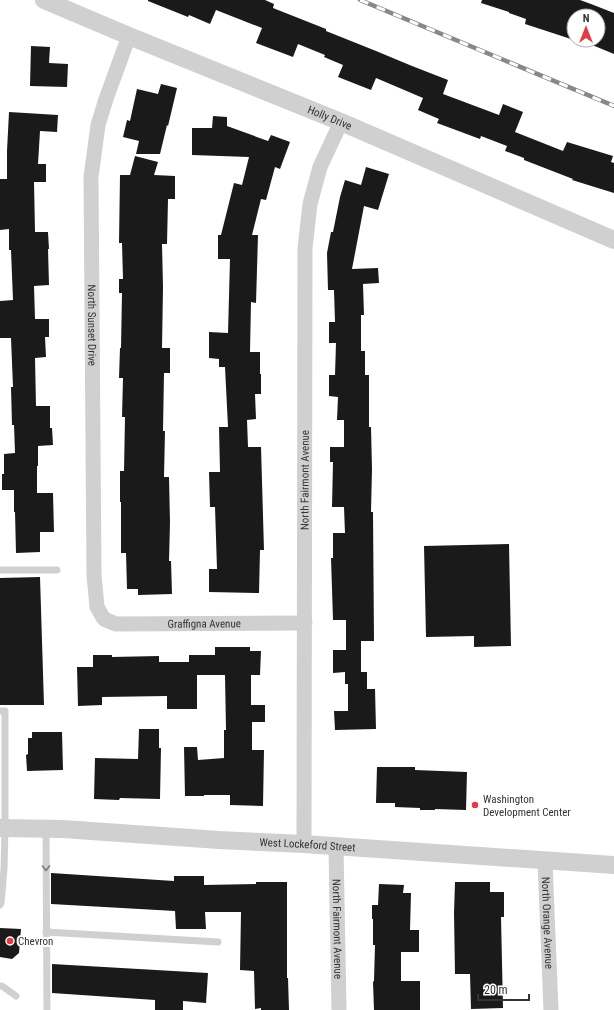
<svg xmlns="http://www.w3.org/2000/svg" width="614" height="1010" font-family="'Roboto Condensed',sans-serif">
<rect width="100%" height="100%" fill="#fff"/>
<path fill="#1a1a1a" d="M 148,0 L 265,0 L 274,4 L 273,8 L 326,29 L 326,31 L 376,51 L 412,66 L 448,80 L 443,94 L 499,115 L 503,104 L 523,112 L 515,132 L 563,151 L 567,142 L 613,156 L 611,162 L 614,163 L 614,193 L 572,180 L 573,179 L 524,160 L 524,158 L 505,151 L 507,146 L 481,136 L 480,139 L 437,123 L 439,119 L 418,110 L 423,98 L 376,78 L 371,90 L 338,77 L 343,65 L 324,57 L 325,55 L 298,44 L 293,57 L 256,43 L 262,28 L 216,10 L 210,24 L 189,15 L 188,17 L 148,1 Z
M 482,0 L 580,0 L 591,4 L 614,13 L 614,54 L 585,42 L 584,43 L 574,40 L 598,40 L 598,16 L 574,16 L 574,40 L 525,24 L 526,19 L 509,13 L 509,12 L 481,3 Z
M 31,46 L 50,47 L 49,63 L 68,64 L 67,87 L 30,86 Z
M 161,84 L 177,88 L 168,126 L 167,125 L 160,154 L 136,154 L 139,141 L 123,137 L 127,120 L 130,121 L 137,89 L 158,94 Z
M 9,112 L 58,115 L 57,132 L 40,131 L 38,164 L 46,164 L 46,182 L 34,182 L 35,232 L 48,232 L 49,249 L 48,249 L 49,285 L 34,286 L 35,319 L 49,319 L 49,337 L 45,337 L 46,357 L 35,358 L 36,406 L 50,406 L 50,428 L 52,428 L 53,445 L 38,446 L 38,466 L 37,466 L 37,493 L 53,493 L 54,532 L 40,532 L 40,552 L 16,553 L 15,512 L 14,512 L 14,490 L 2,490 L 2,474 L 4,474 L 4,454 L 15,453 L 14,425 L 12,425 L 11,387 L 13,387 L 11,338 L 0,338 L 0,301 L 13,300 L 11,250 L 9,250 L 9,229 L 0,230 L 0,179 L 7,179 L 7,151 Z
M 213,116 L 227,117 L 227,126 L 268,141 L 271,135 L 290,142 L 280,169 L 275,167 L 266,200 L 261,199 L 252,235 L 258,235 L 256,303 L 251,302 L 250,352 L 260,352 L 260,374 L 261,374 L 261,394 L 255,394 L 256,419 L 247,420 L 248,447 L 261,447 L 264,550 L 260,550 L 259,593 L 209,592 L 209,569 L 217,569 L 215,507 L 210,507 L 209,472 L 220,472 L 219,427 L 228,427 L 225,367 L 219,367 L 219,359 L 209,358 L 209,332 L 228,333 L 230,259 L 218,259 L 218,235 L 221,235 L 234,183 L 242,185 L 249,157 L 192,155 L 192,128 L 212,128 Z
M 135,156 L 158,162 L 154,175 L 175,176 L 175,199 L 168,199 L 167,244 L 162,244 L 163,287 L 162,348 L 170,348 L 170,373 L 164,373 L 163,431 L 165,431 L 164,477 L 169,477 L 170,522 L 169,561 L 171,561 L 172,594 L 138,595 L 138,589 L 127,589 L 126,553 L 121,553 L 121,502 L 120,502 L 120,471 L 124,471 L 125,417 L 122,417 L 123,378 L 119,378 L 120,348 L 121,348 L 122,293 L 119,293 L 119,279 L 123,279 L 122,243 L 119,243 L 120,175 L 130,175 Z
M 366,167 L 389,174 L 378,210 L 364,206 L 352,269 L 378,268 L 379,283 L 363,284 L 364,315 L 361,315 L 361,351 L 365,351 L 365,375 L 369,375 L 369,427 L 371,427 L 372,469 L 371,512 L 373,512 L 374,641 L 361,641 L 361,672 L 367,672 L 367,689 L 375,689 L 376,729 L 335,730 L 334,711 L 348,711 L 348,684 L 345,684 L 345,672 L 333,673 L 333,650 L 346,650 L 346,620 L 333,620 L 331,558 L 333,558 L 333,533 L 345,533 L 344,507 L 332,507 L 333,462 L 330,462 L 330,447 L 344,447 L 344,420 L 337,420 L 338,397 L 329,396 L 329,375 L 335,375 L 336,343 L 329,343 L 329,322 L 335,322 L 334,290 L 328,290 L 327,253 L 331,232 L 333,232 L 340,197 L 345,180 L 361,185 Z
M 509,544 L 511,646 L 474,647 L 474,636 L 426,637 L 424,546 Z
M 40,577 L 44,705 L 0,705 L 0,578 Z
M 215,647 L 250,647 L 250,651 L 261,651 L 260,675 L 251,675 L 251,705 L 265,705 L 265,722 L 252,722 L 252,750 L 264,750 L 263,806 L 230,805 L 230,795 L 204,795 L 204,796 L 185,796 L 184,747 L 197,747 L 198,760 L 224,758 L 224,730 L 226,730 L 225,675 L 197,675 L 197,709 L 167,709 L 167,696 L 102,697 L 102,705 L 78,706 L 77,667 L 93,667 L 93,655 L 112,655 L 112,657 L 159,656 L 159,662 L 189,662 L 189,655 L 215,655 Z
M 139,729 L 159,729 L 159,748 L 161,748 L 160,799 L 120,798 L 119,800 L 94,799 L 95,758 L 138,759 Z
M 32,732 L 62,732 L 63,770 L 27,771 L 26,755 L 28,754 L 28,738 L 32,738 Z
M 377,767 L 415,767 L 415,770 L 467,772 L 466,810 L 435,809 L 435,810 L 420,810 L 420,808 L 395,807 L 395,803 L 376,803 Z
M 51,873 L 174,881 L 174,876 L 204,876 L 204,885 L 256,884 L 256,882 L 287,882 L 287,978 L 288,978 L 289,1010 L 261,1010 L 261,1008 L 255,1009 L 254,971 L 240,970 L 241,912 L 205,912 L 206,929 L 176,929 L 175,911 L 51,904 Z
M 455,882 L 490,882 L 490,892 L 504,892 L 504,917 L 501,917 L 503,1008 L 471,1009 L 470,974 L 455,974 L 454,913 Z
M 379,884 L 404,885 L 403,893 L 411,893 L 410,930 L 419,930 L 419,952 L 401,952 L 401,981 L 420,981 L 420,1010 L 374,1010 L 373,982 L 374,981 L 375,945 L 373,945 L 373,919 L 372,919 L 372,905 L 378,905 Z
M 0,928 L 21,929 L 19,953 L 12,959 L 0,957 Z
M 52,964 L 208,973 L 206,1003 L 183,1001 L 183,1010 L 155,1010 L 155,1000 L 52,993 Z"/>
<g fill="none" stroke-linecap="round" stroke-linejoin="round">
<path stroke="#d0d0d0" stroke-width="7" d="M 0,570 L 57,570
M 0,711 L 5,711 L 5,828 L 4,869 L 1,903 L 0,905
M 46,829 L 47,1010
M 46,932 L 218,942
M 0,986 L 2,986 L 16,996"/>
<g stroke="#d0d0d0" stroke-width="15">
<path id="s1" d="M 129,36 L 106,99 L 98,125 L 91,177 L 94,575 L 97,607 L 104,619 L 116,624 L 305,623"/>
<path id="s2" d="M 304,844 L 305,248 L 310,204 L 320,167 L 341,122"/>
<path id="s3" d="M 336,847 L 339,1010"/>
<path id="s4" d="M 545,861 L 551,1010"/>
</g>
<g stroke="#d0d0d0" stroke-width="18">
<path id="s5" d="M 44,0 L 129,36 L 341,122 L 614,240"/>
<path id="s6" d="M 0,828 L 63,829 L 219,840 L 304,844 L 614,865"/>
</g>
<g stroke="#888" stroke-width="4.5">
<path id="rail" d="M 360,0 L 614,106"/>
</g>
<use href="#rail" stroke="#fff" stroke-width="3" stroke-dasharray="9" stroke-linecap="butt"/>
</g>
<defs><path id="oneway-chevron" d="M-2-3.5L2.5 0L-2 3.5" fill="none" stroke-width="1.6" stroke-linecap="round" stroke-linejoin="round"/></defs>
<use stroke="#7a7a7a" href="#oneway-chevron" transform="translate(46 868) rotate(90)"/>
<g fill="#e63946" stroke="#fff" stroke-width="1.5">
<circle cx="475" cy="805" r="4"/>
<circle cx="10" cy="941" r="4"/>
</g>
<g text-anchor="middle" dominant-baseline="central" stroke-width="4" stroke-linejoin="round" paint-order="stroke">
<g font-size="11" fill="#333" stroke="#fff">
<text stroke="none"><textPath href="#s5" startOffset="309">Holly Drive</textPath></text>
<text stroke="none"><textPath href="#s1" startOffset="295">North Sunset Drive</textPath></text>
<text stroke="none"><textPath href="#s2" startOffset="364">North Fairmont Avenue</textPath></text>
<text stroke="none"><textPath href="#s1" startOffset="692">Graffigna Avenue</textPath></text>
<text stroke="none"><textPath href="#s6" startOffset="308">West Lockeford Street</textPath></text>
<text stroke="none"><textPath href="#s4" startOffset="62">North Orange Avenue</textPath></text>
<text stroke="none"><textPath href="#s3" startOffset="82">North Fairmont Avenue</textPath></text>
</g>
<g font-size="11" fill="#333" stroke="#fff" text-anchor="start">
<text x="483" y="799">Washington<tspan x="483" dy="13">Development Center</tspan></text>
<text x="18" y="941">Chevron</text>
</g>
</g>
<g transform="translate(586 28)"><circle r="19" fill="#ffffff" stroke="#adadad"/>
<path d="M0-3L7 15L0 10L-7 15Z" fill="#e63946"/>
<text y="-6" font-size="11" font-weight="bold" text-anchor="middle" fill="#333333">N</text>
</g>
<path d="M478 994v6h51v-6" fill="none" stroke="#333333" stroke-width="2"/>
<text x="484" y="994" font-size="12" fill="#333333" stroke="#ffffff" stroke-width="3" paint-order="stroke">20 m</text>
</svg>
